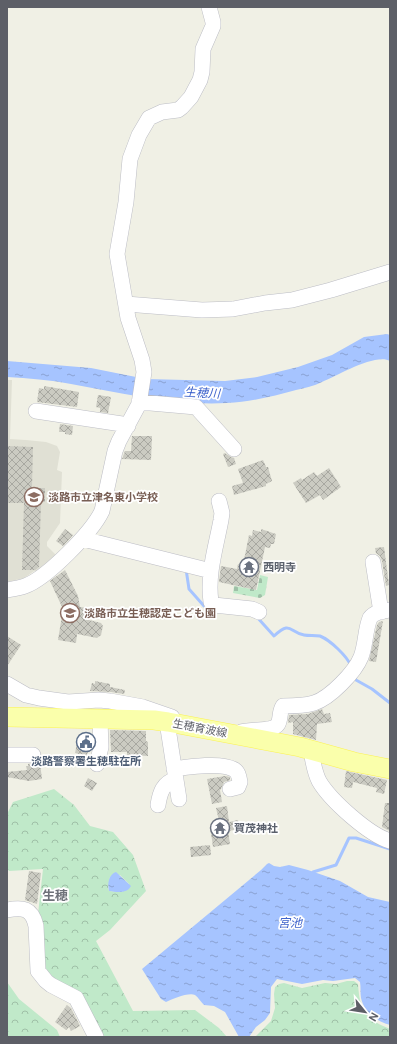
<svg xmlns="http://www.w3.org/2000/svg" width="397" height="1044" font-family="'DM Sans','Noto Sans JP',sans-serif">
<defs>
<pattern id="forest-crowns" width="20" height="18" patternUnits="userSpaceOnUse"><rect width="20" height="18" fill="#c0e9c9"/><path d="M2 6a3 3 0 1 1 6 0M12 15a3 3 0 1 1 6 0" fill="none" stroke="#9fc0a7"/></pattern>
<pattern id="cemetery-stones" width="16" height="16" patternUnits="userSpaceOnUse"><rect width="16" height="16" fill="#c0e9c9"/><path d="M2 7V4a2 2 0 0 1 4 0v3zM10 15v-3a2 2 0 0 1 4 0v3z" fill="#9fc0a7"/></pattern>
<pattern id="water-ripples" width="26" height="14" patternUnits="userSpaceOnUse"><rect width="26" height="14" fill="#a6c4ff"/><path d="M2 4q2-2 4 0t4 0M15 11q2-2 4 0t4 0" fill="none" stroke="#8aa2d2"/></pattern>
<pattern id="building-cross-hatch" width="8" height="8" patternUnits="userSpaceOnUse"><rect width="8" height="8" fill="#cbcbc2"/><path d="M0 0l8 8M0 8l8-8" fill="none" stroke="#a8a8a1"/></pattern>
</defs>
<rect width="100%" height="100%" fill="#f0f0e5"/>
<path fill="#e0e0d4" d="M 7,380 L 12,380 L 10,439 L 26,440 L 46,442 L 57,446 L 60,452 L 57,470 L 62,472 L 60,523 L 47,542 L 47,546 L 59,558 L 38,572 L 34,571 L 24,578 L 7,582 Z"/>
<path fill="url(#forest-crowns)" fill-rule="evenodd" d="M 54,789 L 74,805 L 90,826 L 113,832 L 133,855 L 146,891 L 110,930 L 96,941 L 133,1011 L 195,1010 L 219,1028 L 227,1037 L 103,1037 L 43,972 L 38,914 L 43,869 L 9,871 L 7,868 L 7,814 L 13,802 ZM 120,875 L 129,884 L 122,892 L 109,891 L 108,887 L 110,877 Z
M 347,981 L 354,981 L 358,984 C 360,1012 364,1018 390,1029 L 390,1037 L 255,1037 L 271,1021 L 275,1008 L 274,994 L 275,987 L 279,984 L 284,983 L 302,988 L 325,983 L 336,984 Z
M 7,982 L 19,999 L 57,1030 L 60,1037 L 7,1037 Z"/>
<path fill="url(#cemetery-stones)" d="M 260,575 L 268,577 L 265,595 L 260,598 L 233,593 L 234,586 L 257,590 Z"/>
<path fill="url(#water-ripples)" d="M 387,334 L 390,335 L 390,361 C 375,353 337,376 322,382 C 314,386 305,388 296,390 C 274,396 251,402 227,403 C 175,406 122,393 71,384 C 50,380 28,378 7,377 L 7,361 L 91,368 L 146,379 L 225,381 L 257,377 L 298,367 L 332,355 L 364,337 Z
M 269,863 L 274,866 L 280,867 L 289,865 L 308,870 L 340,881 L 368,897 L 390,902 L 390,1025 C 377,1022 364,1012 361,998 C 360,993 361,987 360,982 L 355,978 L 333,981 L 323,980 L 302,984 L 277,979 L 271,987 L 270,1013 L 265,1020 L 256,1027 L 249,1037 L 239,1037 L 225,1012 L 214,1006 L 204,1005 C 201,1002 198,997 195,995 C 189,992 172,999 166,1002 L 161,999 L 142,969 L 261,870 L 267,864 Z
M 116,872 L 131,886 C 127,894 117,892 109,891 C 107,884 109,874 116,872 Z"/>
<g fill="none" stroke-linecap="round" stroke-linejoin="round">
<path stroke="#a6c4ff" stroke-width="3" d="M 186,569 L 189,589 L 204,606 L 209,607
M 256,616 L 274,636 C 291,620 289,632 304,635 C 309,636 315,635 320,636 C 330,640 347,656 351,666
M 354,675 L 356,680 L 372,689 L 390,703
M 313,872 L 336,865 L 349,838 L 356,838 L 390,849"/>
</g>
<path fill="url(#building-cross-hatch)" d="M 44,386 L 79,392 L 77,407 L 37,402 L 39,388 L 44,389 Z
M 98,395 L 111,397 L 108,413 L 100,412 L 100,408 L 96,407 Z
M 60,424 L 73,426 L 72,435 L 65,434 L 65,432 L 59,432 Z
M 132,436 L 152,436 L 151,460 L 122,459 L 125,451 L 131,451 Z
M 7,446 L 33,447 L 32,488 L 45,488 L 45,502 L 41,502 L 39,567 L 35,570 L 22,570 L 24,503 L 7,503 Z
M 225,453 L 231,457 L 234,458 L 236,464 L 228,467 L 223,454 Z
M 263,460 L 266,467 L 268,467 L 272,481 L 266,484 L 266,486 L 234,495 L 232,486 L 243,483 L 238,469 Z
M 329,468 L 341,487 L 323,500 L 320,495 L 306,503 L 293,483 L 301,478 L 302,480 L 314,472 L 317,476 Z
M 65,529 L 73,535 L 63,546 L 56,541 Z
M 261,529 L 276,534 L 274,544 L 271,544 L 270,548 L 265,547 L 256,590 L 219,582 L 221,566 L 237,569 L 238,564 L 243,565 L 249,535 L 252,536 L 253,530 L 261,532 Z
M 384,547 L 389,585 L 386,586 L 382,561 L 380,556 L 376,553 L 375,548 Z
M 65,570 L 78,596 L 80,607 L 87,608 L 85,619 L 101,623 L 103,626 L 101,635 L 97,638 L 77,634 L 76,643 L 58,640 L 63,609 L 50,581 Z
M 383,621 L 376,662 L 369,661 L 377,625 L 379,622 Z
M 7,636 L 21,645 L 7,666 Z
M 95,681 L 110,684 L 110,687 L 125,690 L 124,694 L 111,692 L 90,691 L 92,683 L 95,684 Z
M 322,709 L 324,714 L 330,713 L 332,722 L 317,724 L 316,740 L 293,734 L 293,722 L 288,723 L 289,715 L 308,714 Z
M 110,730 L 146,731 L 146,741 L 148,742 L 148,756 L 127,755 L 127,752 L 111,752 Z
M 79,734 L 91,737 L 87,756 L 75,753 Z
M 38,762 L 40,763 L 42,779 L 29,781 L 7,777 L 7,772 L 27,770 L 26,766 L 28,766 L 28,764 Z
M 346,771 L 387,780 L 384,794 L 376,792 L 377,788 L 353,782 L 352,788 L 344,787 Z
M 225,776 L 230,777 L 230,780 L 224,782 L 221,789 L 220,790 L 222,802 L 212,804 L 207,779 Z
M 88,778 L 97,783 L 92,791 L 84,786 Z
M 385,803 L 390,803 L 390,831 L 382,827 Z
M 227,806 L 229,822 L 238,820 L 240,829 L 228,831 L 230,844 L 213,847 L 210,826 L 214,825 L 213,822 L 219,821 L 216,808 Z
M 210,845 L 211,855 L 191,857 L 190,847 Z
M 29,871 L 41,873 L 37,904 L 25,900 Z
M 67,1005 L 71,1008 L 80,1026 L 71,1031 L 69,1027 L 66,1030 L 55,1022 Z"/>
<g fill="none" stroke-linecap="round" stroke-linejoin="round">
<g stroke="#bcbdc5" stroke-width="16">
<path id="minor" d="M 126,304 L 202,310 L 233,309 L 265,303 L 292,300 L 331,290 L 390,272
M 139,402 L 196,407 L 234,449
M 36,411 L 122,424 L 128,426
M 219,501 L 222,513 L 221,520 C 216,547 207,574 211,602 L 214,605 L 252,609 L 259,612
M 83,539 L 211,571
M 373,562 L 381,612
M 7,590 C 13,589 20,588 25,586 C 47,578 92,532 102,511 L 115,451 L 119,441 L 139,404 L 144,372 L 142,360 L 128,318 L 117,254 L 126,202 L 130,159 L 139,135 L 149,118 L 162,112 L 178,110 L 182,107 L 191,97 L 200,80 L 202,72 L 203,49 L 213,26 L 213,22 L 209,7
M 7,684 L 26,695 L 39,698 L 68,702 L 99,700 L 110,701 L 143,707 L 172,717
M 167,722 L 179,799
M 241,732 C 249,729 273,732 278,724 C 281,719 279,712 283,706 C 293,706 304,706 314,703 C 330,698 355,672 361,657 C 366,644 365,630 370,618 C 374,612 383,611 390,610
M 311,751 C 313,761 314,771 319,781 C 330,800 369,835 390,841
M 7,755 L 33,755
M 97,764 L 101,747 L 100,720
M 174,769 C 188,767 221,762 233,769 C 238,771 239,776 240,782 L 238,787 L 230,789
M 158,805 C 160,792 163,783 176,779
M 7,910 C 23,907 32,908 36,926 L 38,971 L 46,981 L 51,985 L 76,998 L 96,1037"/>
</g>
<g stroke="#fbf253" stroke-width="20">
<path id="major" d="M 7,717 L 154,720 L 168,722 L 300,747 L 354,762 L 390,769"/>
</g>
<use href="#minor" stroke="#fff" stroke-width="15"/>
<use href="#major" stroke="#faffab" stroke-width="19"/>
</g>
<defs>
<g id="school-ring" transform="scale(1)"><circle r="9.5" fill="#fff" stroke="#8d6e63" stroke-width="1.5"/><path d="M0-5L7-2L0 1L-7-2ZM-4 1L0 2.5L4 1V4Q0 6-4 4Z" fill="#8d6e63"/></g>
<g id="temple-ring" transform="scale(1)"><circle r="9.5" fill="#fff" stroke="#6b7280" stroke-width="1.5"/><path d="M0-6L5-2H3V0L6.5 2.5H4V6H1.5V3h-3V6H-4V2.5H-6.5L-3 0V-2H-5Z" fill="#6b7280"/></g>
<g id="civic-ring" transform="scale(1)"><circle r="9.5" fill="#fff" stroke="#5c6f8a" stroke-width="1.5"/><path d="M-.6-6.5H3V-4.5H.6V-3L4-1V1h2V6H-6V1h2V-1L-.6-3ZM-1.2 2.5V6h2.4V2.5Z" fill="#5c6f8a"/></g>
</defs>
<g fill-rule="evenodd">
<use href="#school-ring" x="34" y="497"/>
<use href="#temple-ring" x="249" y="567"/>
<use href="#school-ring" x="70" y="613"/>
<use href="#civic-ring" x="86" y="742"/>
<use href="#temple-ring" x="220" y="828"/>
</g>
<g text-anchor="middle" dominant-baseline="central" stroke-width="3.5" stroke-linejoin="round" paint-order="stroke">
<g font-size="11" font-weight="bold" fill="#785e54" stroke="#fff" text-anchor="start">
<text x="48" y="497">淡路市立津名東小学校</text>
<text x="84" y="613">淡路市立生穂認定こども園</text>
</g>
<g font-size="11" font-weight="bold" fill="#5b616d" stroke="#fff" text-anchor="start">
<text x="263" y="567">西明寺</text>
<text x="234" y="828">賀茂神社</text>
</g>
<g font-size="11" fill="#5d5f67" stroke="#fff">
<text transform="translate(200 728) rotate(11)">生穂育波線</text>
</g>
<g font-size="11" font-weight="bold" fill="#4e5e75" stroke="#fff">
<text x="86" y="761">淡路警察署生穂駐在所</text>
</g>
<g font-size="12" font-style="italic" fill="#3f64cc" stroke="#fff">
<text transform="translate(202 393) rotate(3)">生穂川</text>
<text x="290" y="923">宮池</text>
</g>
<g font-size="13" font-weight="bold" fill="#6e7179" stroke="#fff">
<text x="55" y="895">生穂</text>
</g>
</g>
<rect width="397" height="1044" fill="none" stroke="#5d5f67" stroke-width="16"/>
<g transform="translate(365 1012) rotate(120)" stroke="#ffffff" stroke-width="3" paint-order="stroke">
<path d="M0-3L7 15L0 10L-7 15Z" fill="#5d5f67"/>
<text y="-6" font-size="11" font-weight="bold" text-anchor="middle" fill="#5d5f67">N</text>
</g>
</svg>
